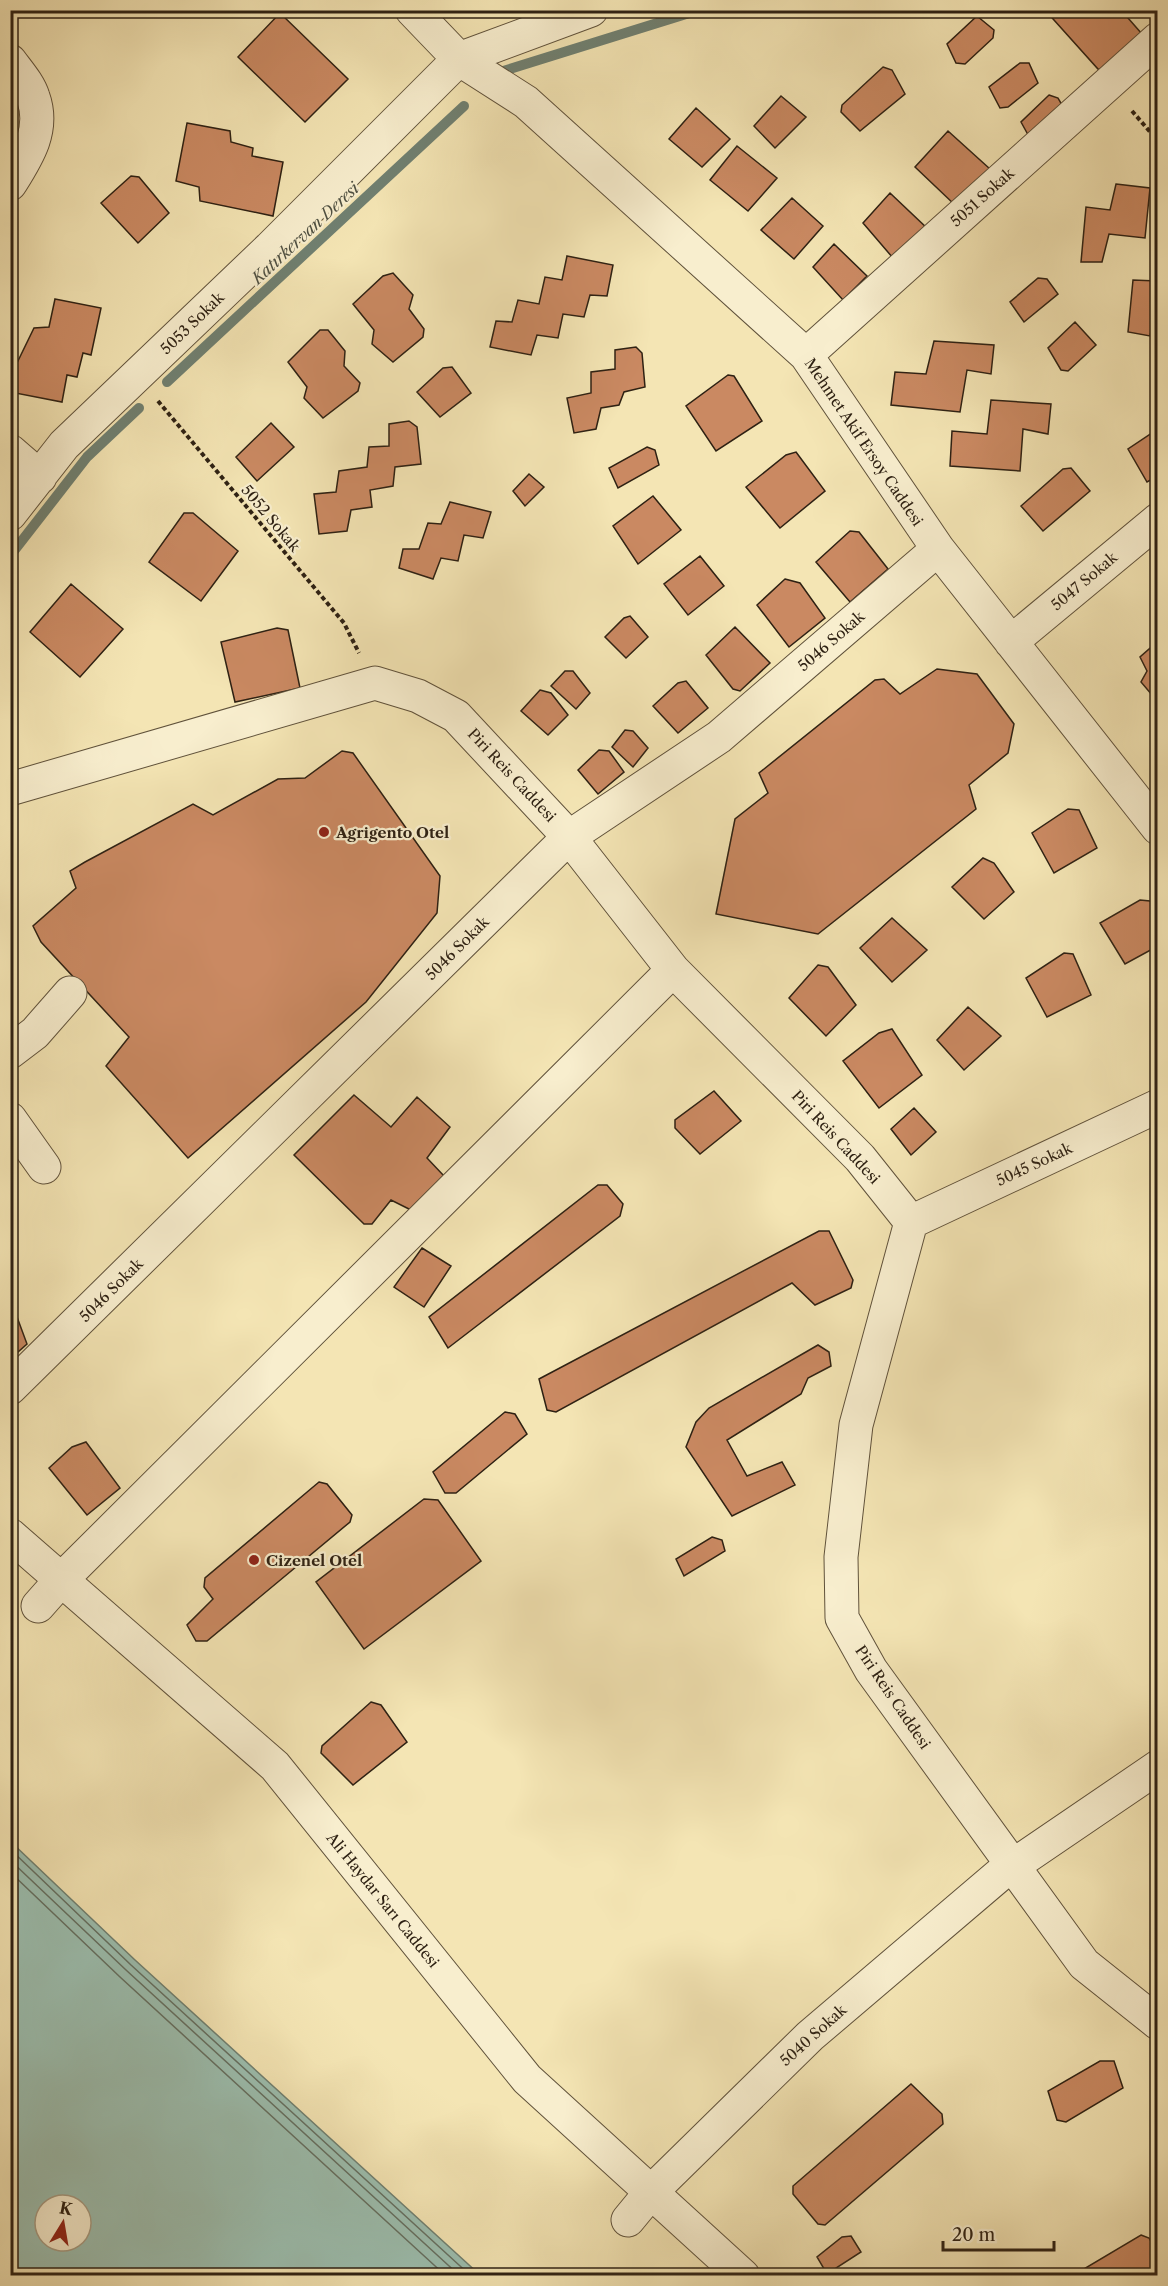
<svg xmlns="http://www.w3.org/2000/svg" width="1168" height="2286" font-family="'Libre Caslon Text',serif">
<rect width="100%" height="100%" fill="#f4e5b4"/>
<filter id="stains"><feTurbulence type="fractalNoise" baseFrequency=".00333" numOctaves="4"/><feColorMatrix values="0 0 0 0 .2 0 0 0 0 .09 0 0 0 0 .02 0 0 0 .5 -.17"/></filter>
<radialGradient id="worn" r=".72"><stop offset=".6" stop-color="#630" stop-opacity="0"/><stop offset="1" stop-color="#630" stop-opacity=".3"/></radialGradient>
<path fill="#9cbfb0" stroke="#708071" stroke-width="1.5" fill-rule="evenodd" d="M 10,1841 L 135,1960 L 480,2275 L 11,2275 ZM 45,2205 L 81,2205 L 81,2241 L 45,2241 Z"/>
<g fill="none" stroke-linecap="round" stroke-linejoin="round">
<path stroke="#657062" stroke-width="1.5" d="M 10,1849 L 131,1965 L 471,2276
M 10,1860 L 126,1970 L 460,2276
M 10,1872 L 120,1977 L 446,2276"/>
<path stroke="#708071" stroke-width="10" d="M 500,72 L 699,10
M 167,382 L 464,106
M 10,556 L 87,457 L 139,408"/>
</g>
<path fill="#ca8962" stroke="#2e2113" stroke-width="1.5" d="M 1045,10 L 1121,10 L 1142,34 L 1106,72 L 1098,69 Z
M 280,13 L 348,79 L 305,122 L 238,57 Z
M 977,16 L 994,30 L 993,38 L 965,64 L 956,63 L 947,44 Z
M 1020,63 L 1029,63 L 1038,83 L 1008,107 L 1000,108 L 989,87 Z
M 883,67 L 892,70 L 905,94 L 860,131 L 841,112 L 842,105 Z
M 1049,95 L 1058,98 L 1068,115 L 1032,142 L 1021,122 Z
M 781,96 L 806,117 L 775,148 L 754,126 Z
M 696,108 L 730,139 L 702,167 L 669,139 Z
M 187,123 L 230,131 L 231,142 L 253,148 L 252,156 L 283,162 L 273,216 L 200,201 L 199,187 L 176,181 Z
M 948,131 L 990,169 L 956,206 L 915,167 Z
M 737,146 L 777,178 L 748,211 L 710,180 Z
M 131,176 L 139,177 L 169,213 L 138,243 L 101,203 Z
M 1116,184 L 1150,188 L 1145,238 L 1109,234 L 1102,262 L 1081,262 L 1086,207 L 1110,210 Z
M 890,193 L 930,231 L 893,258 L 863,223 Z
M 792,198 L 823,226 L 794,259 L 761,230 Z
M 834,244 L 867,276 L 843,300 L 813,267 Z
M 567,256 L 613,265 L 607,296 L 590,295 L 584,317 L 563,314 L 558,338 L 537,335 L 531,355 L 490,347 L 496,321 L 512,322 L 518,300 L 539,304 L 545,277 L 562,280 Z
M 393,273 L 413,295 L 409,309 L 424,329 L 423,337 L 393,362 L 372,344 L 374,330 L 353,304 L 383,276 Z
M 1158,277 L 1158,307 L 1156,307 L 1150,336 L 1128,332 L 1133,280 L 1157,281 Z
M 1038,278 L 1047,279 L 1058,294 L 1024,322 L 1010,302 Z
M 55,299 L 101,308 L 91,355 L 83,353 L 77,377 L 67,375 L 62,402 L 10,392 L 10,367 L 15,367 L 34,328 L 49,327 Z
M 1075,322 L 1096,345 L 1068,371 L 1061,370 L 1048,348 Z
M 320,330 L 328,330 L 345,351 L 344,366 L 360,383 L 358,391 L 323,418 L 304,398 L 307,387 L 288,362 Z
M 934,341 L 994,345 L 991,374 L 967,370 L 960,412 L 891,405 L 895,372 L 926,374 Z
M 636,347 L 642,353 L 645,387 L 624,392 L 619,405 L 601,408 L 596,429 L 574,433 L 567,398 L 591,393 L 591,372 L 615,369 L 615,350 Z
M 452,367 L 471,393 L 440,417 L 417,392 L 443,368 Z
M 728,375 L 734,376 L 762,421 L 716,451 L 686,406 Z
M 991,400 L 1051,404 L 1048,434 L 1023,429 L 1020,471 L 950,466 L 952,431 L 987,434 Z
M 409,421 L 417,427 L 421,464 L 395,467 L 393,486 L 370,490 L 372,507 L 351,510 L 347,531 L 319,534 L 314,494 L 336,492 L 339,471 L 367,467 L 369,447 L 389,446 L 389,424 Z
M 271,423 L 294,447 L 257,481 L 236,457 Z
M 1158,429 L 1158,476 L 1147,482 L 1128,449 Z
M 647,447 L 655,450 L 659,465 L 618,488 L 609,468 Z
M 796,452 L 825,491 L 780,528 L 746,487 L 786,455 Z
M 1071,468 L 1090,491 L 1043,531 L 1021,506 L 1063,469 Z
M 529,474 L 544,487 L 525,506 L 513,491 Z
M 653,496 L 681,530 L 638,564 L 613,526 Z
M 450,502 L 491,512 L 483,538 L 464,535 L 458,561 L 441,558 L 433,579 L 399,568 L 403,549 L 419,549 L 428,523 L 441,524 Z
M 184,513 L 193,513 L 238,551 L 201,601 L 149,562 Z
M 850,531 L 859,532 L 888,569 L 850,602 L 816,562 Z
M 700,556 L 724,586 L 688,615 L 664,584 Z
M 785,579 L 800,583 L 825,618 L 789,647 L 757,605 Z
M 71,584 L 123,629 L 80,677 L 30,632 Z
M 630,616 L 648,637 L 626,658 L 605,637 L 624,618 Z
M 735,627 L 770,663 L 740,691 L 733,689 L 706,655 Z
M 277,628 L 288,630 L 300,688 L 235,702 L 221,642 Z
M 1156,643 L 1158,644 L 1158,694 L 1152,695 L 1141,682 L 1147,671 L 1140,657 Z
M 937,669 L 977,674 L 1014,724 L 1008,753 L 969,785 L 976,809 L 818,934 L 716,914 L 735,819 L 768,793 L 759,773 L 875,680 L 884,679 L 900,694 Z
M 565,671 L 573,671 L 590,693 L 576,709 L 551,686 Z
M 686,681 L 708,708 L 678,733 L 653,706 L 678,683 Z
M 540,690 L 551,693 L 568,715 L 548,735 L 521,711 Z
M 625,730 L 633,731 L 648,748 L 633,767 L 612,747 Z
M 599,750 L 609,751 L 624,772 L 598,794 L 578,770 Z
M 342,751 L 353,753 L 440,876 L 437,913 L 366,1002 L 188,1158 L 106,1066 L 129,1037 L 41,942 L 33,926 L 76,888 L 70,871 L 85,862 L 193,804 L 213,815 L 278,779 L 305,778 Z
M 1068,809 L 1079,810 L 1097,848 L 1054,873 L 1032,833 Z
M 983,858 L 994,863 L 1014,892 L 984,919 L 952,887 Z
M 1140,900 L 1150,901 L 1158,916 L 1158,946 L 1125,964 L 1100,923 Z
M 892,918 L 927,950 L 892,982 L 860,948 Z
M 1064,953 L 1073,954 L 1091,995 L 1047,1017 L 1026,978 Z
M 818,965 L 828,967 L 856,1005 L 826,1036 L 789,998 Z
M 968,1007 L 1001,1036 L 964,1070 L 937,1040 Z
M 892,1029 L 922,1075 L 879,1108 L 843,1061 L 879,1033 Z
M 714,1091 L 741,1121 L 700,1154 L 675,1128 L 675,1120 Z
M 354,1095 L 391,1127 L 417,1097 L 450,1127 L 427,1158 L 444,1176 L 411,1210 L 391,1200 L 372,1224 L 364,1224 L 294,1155 Z
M 914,1108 L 936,1132 L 911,1155 L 891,1129 Z
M 598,1185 L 607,1185 L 623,1204 L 620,1216 L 448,1348 L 429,1317 Z
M 819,1231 L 829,1231 L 853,1280 L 851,1288 L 815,1305 L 792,1283 L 556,1412 L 547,1410 L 539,1379 Z
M 422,1248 L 451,1266 L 424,1307 L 394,1287 Z
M 10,1311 L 17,1317 L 27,1344 L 10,1359 Z
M 818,1345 L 829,1352 L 831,1366 L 808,1378 L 801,1394 L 727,1440 L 747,1476 L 782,1462 L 795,1485 L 732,1516 L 686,1447 L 696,1422 L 709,1408 Z
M 505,1412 L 515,1414 L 527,1434 L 456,1493 L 445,1493 L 433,1472 Z
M 86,1442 L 120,1488 L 87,1515 L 49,1468 L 72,1447 Z
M 319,1482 L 327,1484 L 352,1515 L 350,1522 L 207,1641 L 196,1641 L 187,1625 L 213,1599 L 204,1587 L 205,1578 Z
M 424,1499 L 438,1500 L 481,1561 L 364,1649 L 316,1582 Z
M 712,1537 L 722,1540 L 725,1551 L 684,1576 L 676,1559 Z
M 371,1702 L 381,1705 L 407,1742 L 353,1785 L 321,1753 L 322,1746 Z
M 1100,2061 L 1114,2061 L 1123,2088 L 1066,2122 L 1057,2120 L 1048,2091 Z
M 911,2084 L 942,2114 L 943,2124 L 825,2225 L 818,2224 L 793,2194 L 793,2186 Z
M 1141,2235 L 1149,2238 L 1158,2254 L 1158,2276 L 1072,2276 Z
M 851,2236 L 861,2252 L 827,2274 L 817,2257 L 842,2237 Z"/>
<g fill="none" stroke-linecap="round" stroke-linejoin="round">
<g stroke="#60523b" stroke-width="35">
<path id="minor" d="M 412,10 L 459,59 L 526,102 L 806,355 L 938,549 L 1158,828
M 10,61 C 18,72 29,84 33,97 C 45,130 27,157 10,184
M 806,355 L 1158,39
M 10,451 L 40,477
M 10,514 L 64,445 L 270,248 L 459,59 L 591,10
M 1011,642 L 1158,520
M 10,789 L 375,683 L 418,696 L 456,716 L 569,837 L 673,970 L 860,1158 L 911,1222 L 856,1425 L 841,1557 L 842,1618 L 871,1670 L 1084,1964 L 1158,2023
M 10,1052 L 35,1033 L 70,993
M 10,1119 L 44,1167
M 911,1222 L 1158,1106
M 10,1388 L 569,837 L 719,737 L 938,549
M 10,1535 L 275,1766 L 527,2079 L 743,2276
M 38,1606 L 61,1580 L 673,970
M 628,2220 L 651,2192 L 810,2036 L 1012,1864 L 1014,1865 L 1158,1767"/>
</g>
<path stroke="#2e2113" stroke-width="4" stroke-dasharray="4.5 3" stroke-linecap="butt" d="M 1132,111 L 1158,141
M 158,401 L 344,623 L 359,653"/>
<use href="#minor" stroke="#f8eece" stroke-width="33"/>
</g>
<g fill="#8f2418" stroke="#f8eece" stroke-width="2">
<circle cx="324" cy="832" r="6"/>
<circle cx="254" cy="1560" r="6"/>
</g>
<g text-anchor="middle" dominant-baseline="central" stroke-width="4.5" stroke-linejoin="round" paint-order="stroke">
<g font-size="15" fill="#2e2113" stroke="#f8eece">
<text transform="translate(982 197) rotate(-42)">5051 Sokak</text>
<text transform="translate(192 323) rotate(-44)">5053 Sokak</text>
<text transform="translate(864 442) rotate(56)">Mehmet Akif Ersoy Caddesi</text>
<text transform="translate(271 518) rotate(50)">5052 Sokak</text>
<text transform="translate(1084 581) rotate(-40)">5047 Sokak</text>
<text transform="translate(831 641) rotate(-41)">5046 Sokak</text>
<text transform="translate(512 775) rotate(47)">Piri Reis Caddesi</text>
<text transform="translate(457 948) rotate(-45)">5046 Sokak</text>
<text transform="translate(836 1137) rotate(47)">Piri Reis Caddesi</text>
<text transform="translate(1034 1164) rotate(-25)">5045 Sokak</text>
<text transform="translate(111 1290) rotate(-45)">5046 Sokak</text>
<text transform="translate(893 1697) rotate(56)">Piri Reis Caddesi</text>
<text transform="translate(383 1900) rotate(51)">Ali Haydar Sarı Caddesi</text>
<text transform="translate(813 2035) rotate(-42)">5040 Sokak</text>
</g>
<g font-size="15" font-weight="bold" fill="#2e2113" stroke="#f8eece" text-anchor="start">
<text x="336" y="832">Agrigento Otel</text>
<text x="266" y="1560">Cizenel Otel</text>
</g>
<g font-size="16" font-style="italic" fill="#4f5042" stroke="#f8eece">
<text transform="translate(305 233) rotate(-43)">Katırkervan Deresi</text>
</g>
</g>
<rect width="1168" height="2286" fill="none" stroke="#f4e5b4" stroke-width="36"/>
<rect x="12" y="12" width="1144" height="2262" fill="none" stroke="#2e2113" stroke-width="3"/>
<rect x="18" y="18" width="1132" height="2250" fill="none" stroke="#2e2113" stroke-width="1.5"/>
<g transform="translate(63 2223) rotate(11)"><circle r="28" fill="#f8eece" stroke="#a79c83" stroke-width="1.5"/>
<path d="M0-4.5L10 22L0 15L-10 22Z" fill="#8f2418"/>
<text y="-9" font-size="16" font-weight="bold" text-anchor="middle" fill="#2e2113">K</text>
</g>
<path d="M943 2241v9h111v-9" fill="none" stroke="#2e2113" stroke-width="3"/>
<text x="952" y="2241" font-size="18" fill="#2e2113" stroke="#f8eece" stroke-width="4.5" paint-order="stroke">20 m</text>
<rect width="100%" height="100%" filter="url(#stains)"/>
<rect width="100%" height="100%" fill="url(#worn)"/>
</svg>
